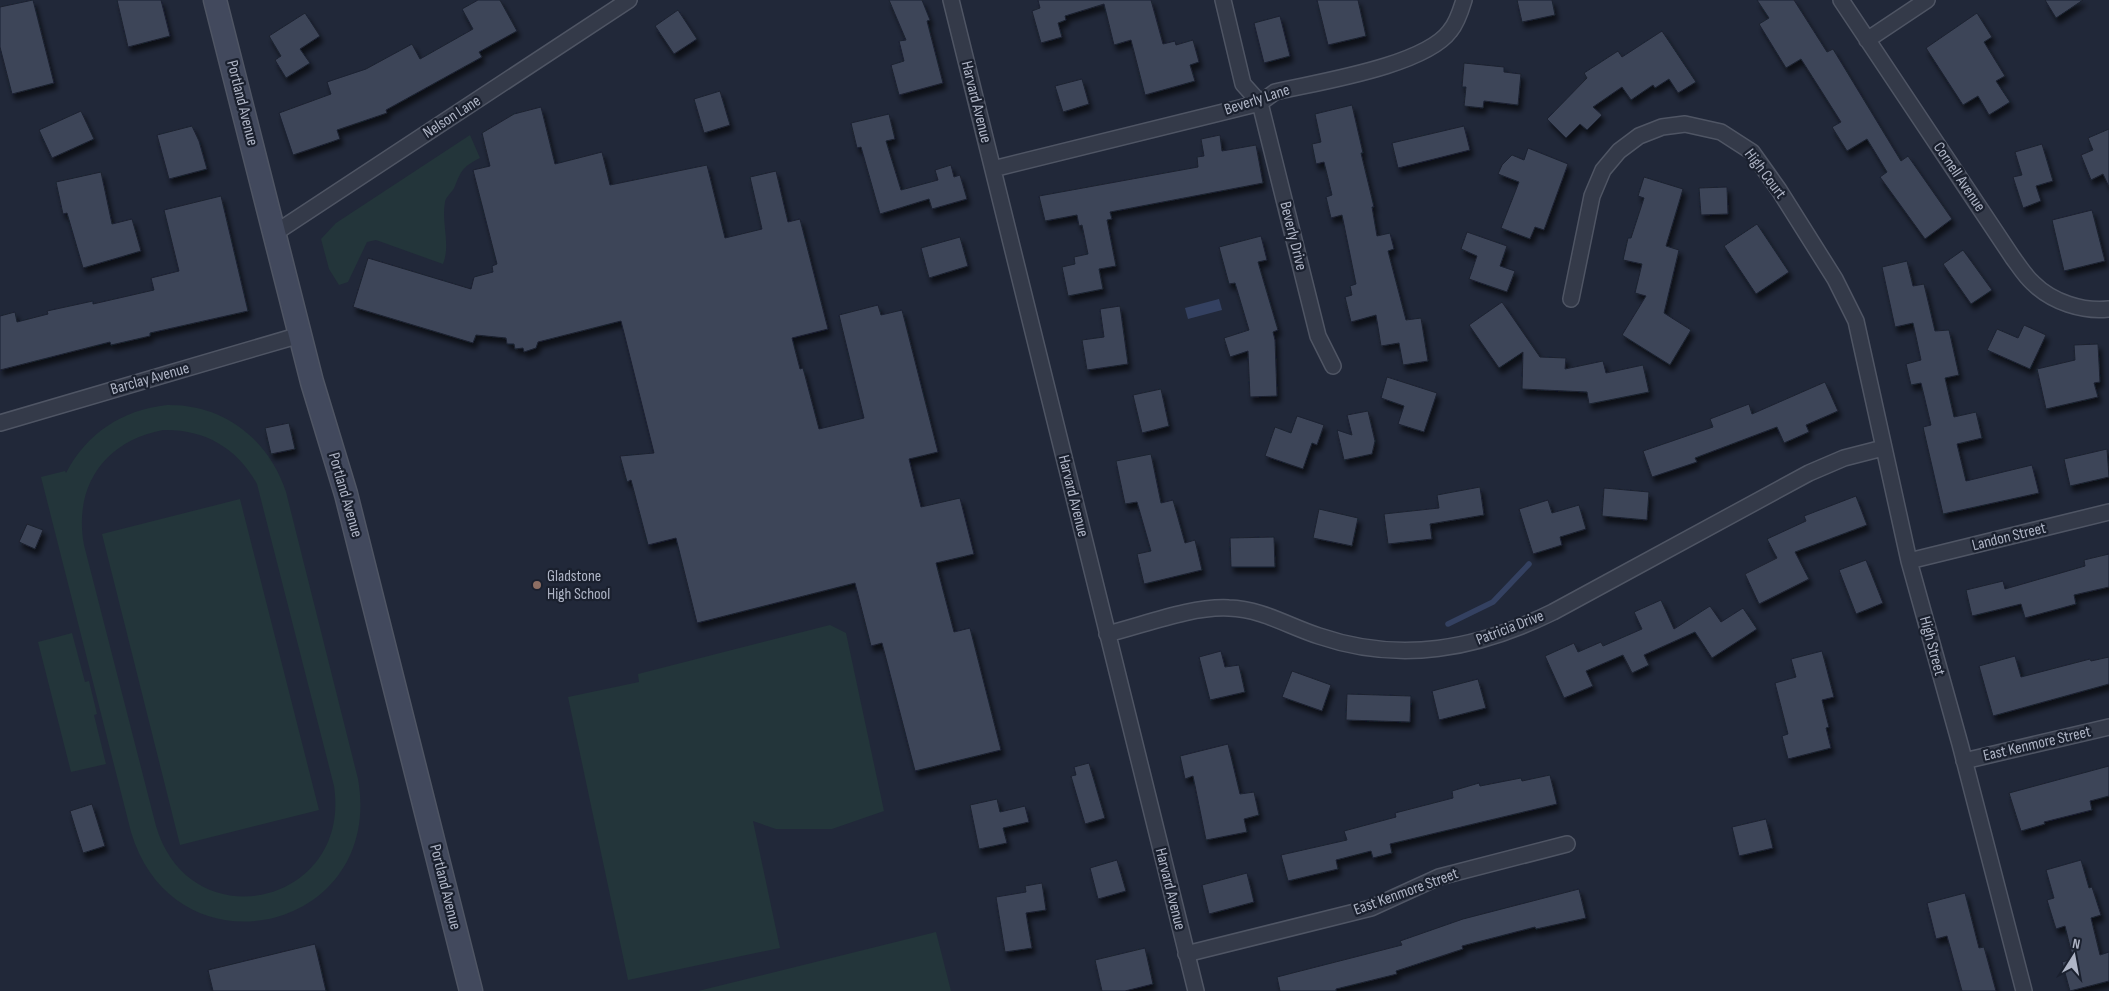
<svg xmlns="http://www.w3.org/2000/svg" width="2109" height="991" font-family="'Sofia Sans Condensed',sans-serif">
<defs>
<filter id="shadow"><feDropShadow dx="3" dy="5.5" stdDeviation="2.5" flood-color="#0009"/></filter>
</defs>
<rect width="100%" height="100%" fill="#212839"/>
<path fill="#23353a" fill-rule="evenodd" d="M 470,135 L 480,158 C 463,167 462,169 455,186 C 453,192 446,196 445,202 C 441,223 451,244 443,264 L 376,240 L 367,242 L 348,282 L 339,285 L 329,269 L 321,239 L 336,223 Z
M 167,405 C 223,404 268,438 286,492 L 358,779 C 385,932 175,980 131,832 L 41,477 L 65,471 L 66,473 C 87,433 122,410 167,405 ZM 163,430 C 205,429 237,448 257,484 L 334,786 C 352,905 190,942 156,826 L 84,545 C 73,486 105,441 163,430 Z
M 240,499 L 319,810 L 180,845 L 102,534 Z
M 830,625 L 846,633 L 884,811 L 832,829 L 776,829 L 753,821 L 780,948 L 628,980 L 568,697 L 639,682 L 638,674 Z
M 72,633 L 85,682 L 89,681 L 97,714 L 94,715 L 106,764 L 71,772 L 38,642 Z
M 936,932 L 951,991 L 698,991 Z"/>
<path fill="#344161" d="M 1219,299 L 1222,310 L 1188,319 L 1185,308 Z"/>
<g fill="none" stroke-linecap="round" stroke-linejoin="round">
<path stroke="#344161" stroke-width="5.5" d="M 1448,624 L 1493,602 L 1529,564"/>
</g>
<path fill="#3d4559" stroke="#1c2230" filter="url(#shadow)" d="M 33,0 L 54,83 L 12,94 L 0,47 L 0,7 Z
M 117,0 L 161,0 L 170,36 L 128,47 Z
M 478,0 L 500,0 L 517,31 L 479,52 L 482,57 L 386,110 L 387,113 L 337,130 L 340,139 L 293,155 L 279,113 L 331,94 L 327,82 L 366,69 L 412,44 L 420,59 L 473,29 L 462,9 Z
M 889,0 L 922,0 L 930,20 L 927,21 L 943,83 L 899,95 L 891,65 L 904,61 L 899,41 L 906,40 Z
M 1038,0 L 1151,0 L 1163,44 L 1175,41 L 1176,45 L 1193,40 L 1199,62 L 1190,65 L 1195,81 L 1145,95 L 1131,40 L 1114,45 L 1104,4 L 1065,16 L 1066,20 L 1058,23 L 1062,37 L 1041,43 L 1032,11 L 1040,8 Z
M 1317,0 L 1358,0 L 1366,36 L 1328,45 Z
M 1517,0 L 1552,0 L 1555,15 L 1522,22 Z
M 1757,0 L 1794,0 L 1827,52 L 1833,49 L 1901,161 L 1908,156 L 1952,219 L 1925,239 L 1880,177 L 1887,172 L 1867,139 L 1847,151 L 1832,127 L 1841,122 L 1801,59 L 1786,68 L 1759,24 L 1769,18 Z
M 2045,0 L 2083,0 L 2056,18 Z
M 678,10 L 697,39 L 674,54 L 655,26 Z
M 305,13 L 320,36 L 300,49 L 310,63 L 286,78 L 275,60 L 281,56 L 269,36 Z
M 1977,13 L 1992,37 L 1984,42 L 2005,76 L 1996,81 L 2010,102 L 1989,115 L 1978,96 L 1963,105 L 1926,48 Z
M 1280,16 L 1290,56 L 1264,63 L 1254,23 Z
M 1662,31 L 1696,82 L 1678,93 L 1669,79 L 1655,88 L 1653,85 L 1631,100 L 1622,87 L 1593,107 L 1602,115 L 1587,130 L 1580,124 L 1566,138 L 1547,119 L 1587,78 L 1584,73 L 1618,51 L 1622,57 Z
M 1464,63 L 1504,67 L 1504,72 L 1521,74 L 1518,105 L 1484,101 L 1483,108 L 1464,106 L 1466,87 L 1462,87 Z
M 1082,79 L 1089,104 L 1063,112 L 1055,86 Z
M 720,91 L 730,125 L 704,133 L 694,99 Z
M 1352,105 L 1363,153 L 1361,153 L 1374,207 L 1372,207 L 1377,236 L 1390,233 L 1394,249 L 1388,251 L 1406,320 L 1421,318 L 1428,361 L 1403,365 L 1399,343 L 1381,346 L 1376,315 L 1351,322 L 1345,297 L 1352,295 L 1350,286 L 1356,284 L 1342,215 L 1331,218 L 1326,197 L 1332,195 L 1324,162 L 1316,164 L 1312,144 L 1321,142 L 1315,114 Z
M 541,107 L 555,164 L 602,152 L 610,185 L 707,165 L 725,238 L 762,229 L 750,177 L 776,171 L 788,222 L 800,219 L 828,329 L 792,338 L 800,369 L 803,368 L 819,429 L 864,418 L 839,315 L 878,305 L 881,315 L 902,310 L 938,452 L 909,459 L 921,507 L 960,498 L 974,554 L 936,563 L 954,632 L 970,628 L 1001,750 L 915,771 L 882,643 L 871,646 L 855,583 L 697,623 L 676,538 L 648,545 L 631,480 L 627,482 L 620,456 L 654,453 L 621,321 L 538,342 L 536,348 L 524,352 L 523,348 L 515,349 L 514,344 L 507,344 L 506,338 L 476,335 L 473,343 L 353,307 L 368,258 L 471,289 L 474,277 L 493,272 L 492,266 L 497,264 L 473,170 L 490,166 L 482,133 L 514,114 Z
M 81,111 L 94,139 L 52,158 L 39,130 Z
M 889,114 L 895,139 L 886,141 L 901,190 L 938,180 L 935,170 L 951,165 L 954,177 L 960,175 L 967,199 L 932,209 L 929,199 L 880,214 L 861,147 L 857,148 L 851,123 Z
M 192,126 L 199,141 L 207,169 L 169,179 L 157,135 Z
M 1464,126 L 1470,150 L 1398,168 L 1392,143 Z
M 2109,129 L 2109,187 L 2103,174 L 2091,180 L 2081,155 L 2093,150 L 2088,138 Z
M 1220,135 L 1222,151 L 1256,145 L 1263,183 L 1110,212 L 1112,219 L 1107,220 L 1116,266 L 1099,269 L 1103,289 L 1068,296 L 1062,267 L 1075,264 L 1074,257 L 1088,254 L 1082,225 L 1079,226 L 1077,215 L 1045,221 L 1039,196 L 1198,167 L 1197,157 L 1204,156 L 1201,139 Z
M 2042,144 L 2053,181 L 2036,186 L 2041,201 L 2023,208 L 2013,177 L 2022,175 L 2015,152 Z
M 1528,148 L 1568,164 L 1544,230 L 1535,227 L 1530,239 L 1501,228 L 1519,182 L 1498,174 L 1502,165 L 1512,155 L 1524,160 Z
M 101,172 L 112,224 L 132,219 L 141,251 L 83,268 L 67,213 L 63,214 L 56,182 Z
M 1644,177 L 1683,189 L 1666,246 L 1679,250 L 1664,313 L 1691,330 L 1670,365 L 1622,335 L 1646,296 L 1635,293 L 1642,264 L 1623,260 L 1628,238 L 1631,238 L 1644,198 L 1638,196 Z
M 1727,187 L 1728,214 L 1701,215 L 1699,188 Z
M 221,196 L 248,311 L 150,333 L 150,336 L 111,345 L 110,342 L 0,370 L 0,316 L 15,312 L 17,322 L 48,314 L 47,311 L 93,301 L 93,304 L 154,290 L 151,278 L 179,271 L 164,210 Z
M 2092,210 L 2105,261 L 2064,271 L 2052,220 Z
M 1757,224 L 1789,272 L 1756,294 L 1724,246 Z
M 1467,232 L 1507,246 L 1500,266 L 1515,271 L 1507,292 L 1469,279 L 1477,256 L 1461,249 Z
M 1261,236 L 1267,260 L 1258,262 L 1278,330 L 1273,332 L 1275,340 L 1277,396 L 1250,397 L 1248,351 L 1230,357 L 1224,338 L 1249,330 L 1235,283 L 1229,284 L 1219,247 Z
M 960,237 L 968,266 L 929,278 L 921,248 Z
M 1963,250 L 1992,290 L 1971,304 L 1943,264 Z
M 1907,261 L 1913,286 L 1924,284 L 1935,331 L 1949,330 L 1959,375 L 1945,378 L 1954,417 L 1976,412 L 1982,438 L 1957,444 L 1966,481 L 2032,465 L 2039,493 L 1943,514 L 1923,427 L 1931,425 L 1921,383 L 1911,385 L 1906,364 L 1921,360 L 1913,323 L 1895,327 L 1882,267 Z
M 1502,302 L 1540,357 L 1566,358 L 1565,369 L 1603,361 L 1606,373 L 1643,365 L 1649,392 L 1589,404 L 1587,392 L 1522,389 L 1523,352 L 1499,368 L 1469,325 Z
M 1120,306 L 1128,364 L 1087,370 L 1082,340 L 1104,337 L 1100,309 Z
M 2024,325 L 2046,335 L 2030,369 L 1987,350 L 1997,329 L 2018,338 Z
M 2098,344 L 2100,382 L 2094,383 L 2098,397 L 2046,409 L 2037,369 L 2075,360 L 2074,345 Z
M 1387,377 L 1437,393 L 1424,432 L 1398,424 L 1404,406 L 1381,398 Z
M 1825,382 L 1838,411 L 1806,425 L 1809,432 L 1784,443 L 1777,427 L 1695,458 L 1697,462 L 1652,477 L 1643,451 L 1713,427 L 1710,419 L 1749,404 L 1752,414 Z
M 1161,389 L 1169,426 L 1142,433 L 1133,395 Z
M 1368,411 L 1375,441 L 1372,454 L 1344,460 L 1337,430 L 1352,435 L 1347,415 Z
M 1297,416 L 1324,425 L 1317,445 L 1312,443 L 1303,469 L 1265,456 L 1275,427 L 1291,433 Z
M 289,423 L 295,449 L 271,454 L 265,428 Z
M 2107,449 L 2109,477 L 2070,486 L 2064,459 Z
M 1151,454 L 1161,503 L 1173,500 L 1185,543 L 1195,540 L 1202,570 L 1144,584 L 1137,554 L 1151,551 L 1137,502 L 1125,504 L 1116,461 Z
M 1480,487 L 1484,515 L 1430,524 L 1432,539 L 1388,544 L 1384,514 L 1439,508 L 1437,495 Z
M 1604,488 L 1649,492 L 1647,520 L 1602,516 Z
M 1856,496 L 1867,525 L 1795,552 L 1809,579 L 1759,604 L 1745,574 L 1777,558 L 1767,539 L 1806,521 L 1804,516 Z
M 1548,500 L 1552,513 L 1579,505 L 1586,529 L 1560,537 L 1562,545 L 1533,554 L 1519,509 Z
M 1319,509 L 1358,518 L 1352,546 L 1313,538 Z
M 27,524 L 43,530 L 35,549 L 19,542 Z
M 1274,537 L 1275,567 L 1231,567 L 1230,538 Z
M 2109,554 L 2109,587 L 2074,595 L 2076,604 L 2025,618 L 2021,604 L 1972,616 L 1966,590 L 2003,581 L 2005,589 L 2085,566 L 2084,560 Z
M 1866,560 L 1883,603 L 1856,614 L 1839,570 Z
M 1661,600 L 1674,629 L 1710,606 L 1721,622 L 1743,608 L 1757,629 L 1712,658 L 1695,632 L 1644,655 L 1649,665 L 1632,673 L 1623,655 L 1586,671 L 1593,686 L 1564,698 L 1545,656 L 1574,643 L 1578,652 L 1601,642 L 1603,646 L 1642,629 L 1634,612 Z
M 1221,651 L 1225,667 L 1239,665 L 1245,692 L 1210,700 L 1199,657 Z
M 1822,651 L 1834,697 L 1822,700 L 1829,727 L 1826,728 L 1831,748 L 1788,759 L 1782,736 L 1788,734 L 1775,683 L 1796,677 L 1791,659 Z
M 2015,656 L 2021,677 L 2090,659 L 2091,661 L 2109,657 L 2109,684 L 1993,716 L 1979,666 Z
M 1292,671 L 1331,685 L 1322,711 L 1282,697 Z
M 1478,679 L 1486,708 L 1439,720 L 1432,691 Z
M 1347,694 L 1411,696 L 1410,722 L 1346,720 Z
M 1228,744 L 1240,794 L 1254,792 L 1259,815 L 1244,819 L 1247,832 L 1206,840 L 1193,776 L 1185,779 L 1180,756 Z
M 1089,763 L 1105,818 L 1085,824 L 1071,776 L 1076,775 L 1074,767 Z
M 2109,766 L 2109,796 L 2090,801 L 2092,810 L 2044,822 L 2045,824 L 2021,831 L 2009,793 Z
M 1550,775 L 1557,804 L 1390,844 L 1392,853 L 1373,858 L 1371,851 L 1336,860 L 1338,869 L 1288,881 L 1281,855 L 1347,840 L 1344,831 L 1396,817 L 1395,813 L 1453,798 L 1452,791 L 1479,783 L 1480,786 L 1521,778 L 1522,781 Z
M 997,799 L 1000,812 L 1025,806 L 1029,822 L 1003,828 L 1007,843 L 979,849 L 970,805 Z
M 92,804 L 105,846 L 83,853 L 70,811 Z
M 1766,819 L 1773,848 L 1739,856 L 1732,827 Z
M 1117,860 L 1126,891 L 1098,899 L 1090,868 Z
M 2081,860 L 2089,888 L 2092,887 L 2101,915 L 2091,918 L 2100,955 L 2109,952 L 2109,981 L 2070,991 L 2062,962 L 2073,959 L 2065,926 L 2056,929 L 2047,900 L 2054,898 L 2046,870 Z
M 1247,873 L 1254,902 L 1209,914 L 1202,885 Z
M 1042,883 L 1046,910 L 1026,913 L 1032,948 L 1005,952 L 996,897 L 1026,892 L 1025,886 Z
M 1579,889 L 1586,918 L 1536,929 L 1535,927 L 1462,946 L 1463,949 L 1396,971 L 1397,974 L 1336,989 L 1336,991 L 1280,991 L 1277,977 L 1402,945 L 1400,941 L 1463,919 Z
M 1965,893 L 1979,948 L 1984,947 L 1996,991 L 1962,991 L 1947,936 L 1936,939 L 1927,903 Z
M 315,944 L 326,991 L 213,991 L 208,970 Z
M 1145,948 L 1153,984 L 1125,991 L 1102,991 L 1095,960 Z"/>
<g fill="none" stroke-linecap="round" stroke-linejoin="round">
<g stroke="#4f5564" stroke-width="18">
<path id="street" d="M 951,0 L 1196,991
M 1223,0 L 1243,84 L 1260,103 L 1318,336 L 1333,366
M 1841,0 L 2013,258 C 2019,266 2025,276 2033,283 C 2052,302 2083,312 2109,309
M 1867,40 L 1927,0
M 993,169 L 1260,103 L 1275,92 C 1318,82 1424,66 1450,31 C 1457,23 1461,10 1464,0
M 275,233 L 629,0
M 1571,299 L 1592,196 L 1603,170 L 1619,151 L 1639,136 L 1662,127 L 1685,124 L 1721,132 L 1752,152 L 1779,190 L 1835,279 L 1856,321 L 1909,561 L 1960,744 L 2024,991
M 0,423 L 300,335
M 1909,561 L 2109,512
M 1107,634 C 1144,625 1191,606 1229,608 C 1262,609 1288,626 1319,636 C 1401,664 1477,649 1553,612 L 1809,473 L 1844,458 L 1883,448
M 1964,761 L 2109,727
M 1186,954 L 1371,908 L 1439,877 L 1567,844"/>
</g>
<g stroke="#4f5564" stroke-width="25">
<path id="secondary" d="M 215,0 L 312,382 L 346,494 L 471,991"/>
</g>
<use href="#street" stroke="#343a49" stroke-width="15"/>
<use href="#secondary" stroke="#42495d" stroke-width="22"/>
</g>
<circle fill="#8d6e63" stroke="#1a202e" stroke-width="2" cx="537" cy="585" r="5"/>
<g text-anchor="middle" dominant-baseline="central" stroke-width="4.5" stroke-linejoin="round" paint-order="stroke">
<g font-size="16" fill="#afb5c6" stroke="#1a202e">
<text transform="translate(1257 100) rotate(-18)">Beverly Lane</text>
<text transform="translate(976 102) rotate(76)">Harvard Avenue</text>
<text transform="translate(242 103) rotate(76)">Portland Avenue</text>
<text transform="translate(452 117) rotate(-33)">Nelson Lane</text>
<text transform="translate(1765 174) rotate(53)">High Court</text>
<text transform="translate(1959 177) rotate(56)">Cornell Avenue</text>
<text transform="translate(1293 236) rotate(76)">Beverly Drive</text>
<text transform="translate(150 379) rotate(-16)">Barclay Avenue</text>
<text transform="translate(345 495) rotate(74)">Portland Avenue</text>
<text transform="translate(1073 496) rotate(76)">Harvard Avenue</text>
<text transform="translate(2009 537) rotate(-14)">Landon Street</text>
<text transform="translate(1510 628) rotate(-21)">Patricia Drive</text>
<text transform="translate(1932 646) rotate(75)">High Street</text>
<text transform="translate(2037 744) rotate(-13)">East Kenmore Street</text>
<text transform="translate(445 887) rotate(76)">Portland Avenue</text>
<text transform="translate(1170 889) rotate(76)">Harvard Avenue</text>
<text transform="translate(1406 892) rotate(-20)">East Kenmore Street</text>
</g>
<g font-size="16" fill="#afb5c6" stroke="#1a202e" text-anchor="start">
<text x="547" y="576">Gladstone<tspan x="547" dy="18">High School</tspan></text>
</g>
</g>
<g transform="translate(2074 956) rotate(11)" stroke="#1a202e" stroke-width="4" paint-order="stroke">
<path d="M0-4L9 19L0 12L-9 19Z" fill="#afb5c6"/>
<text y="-8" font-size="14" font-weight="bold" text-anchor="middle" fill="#afb5c6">N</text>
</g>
</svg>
